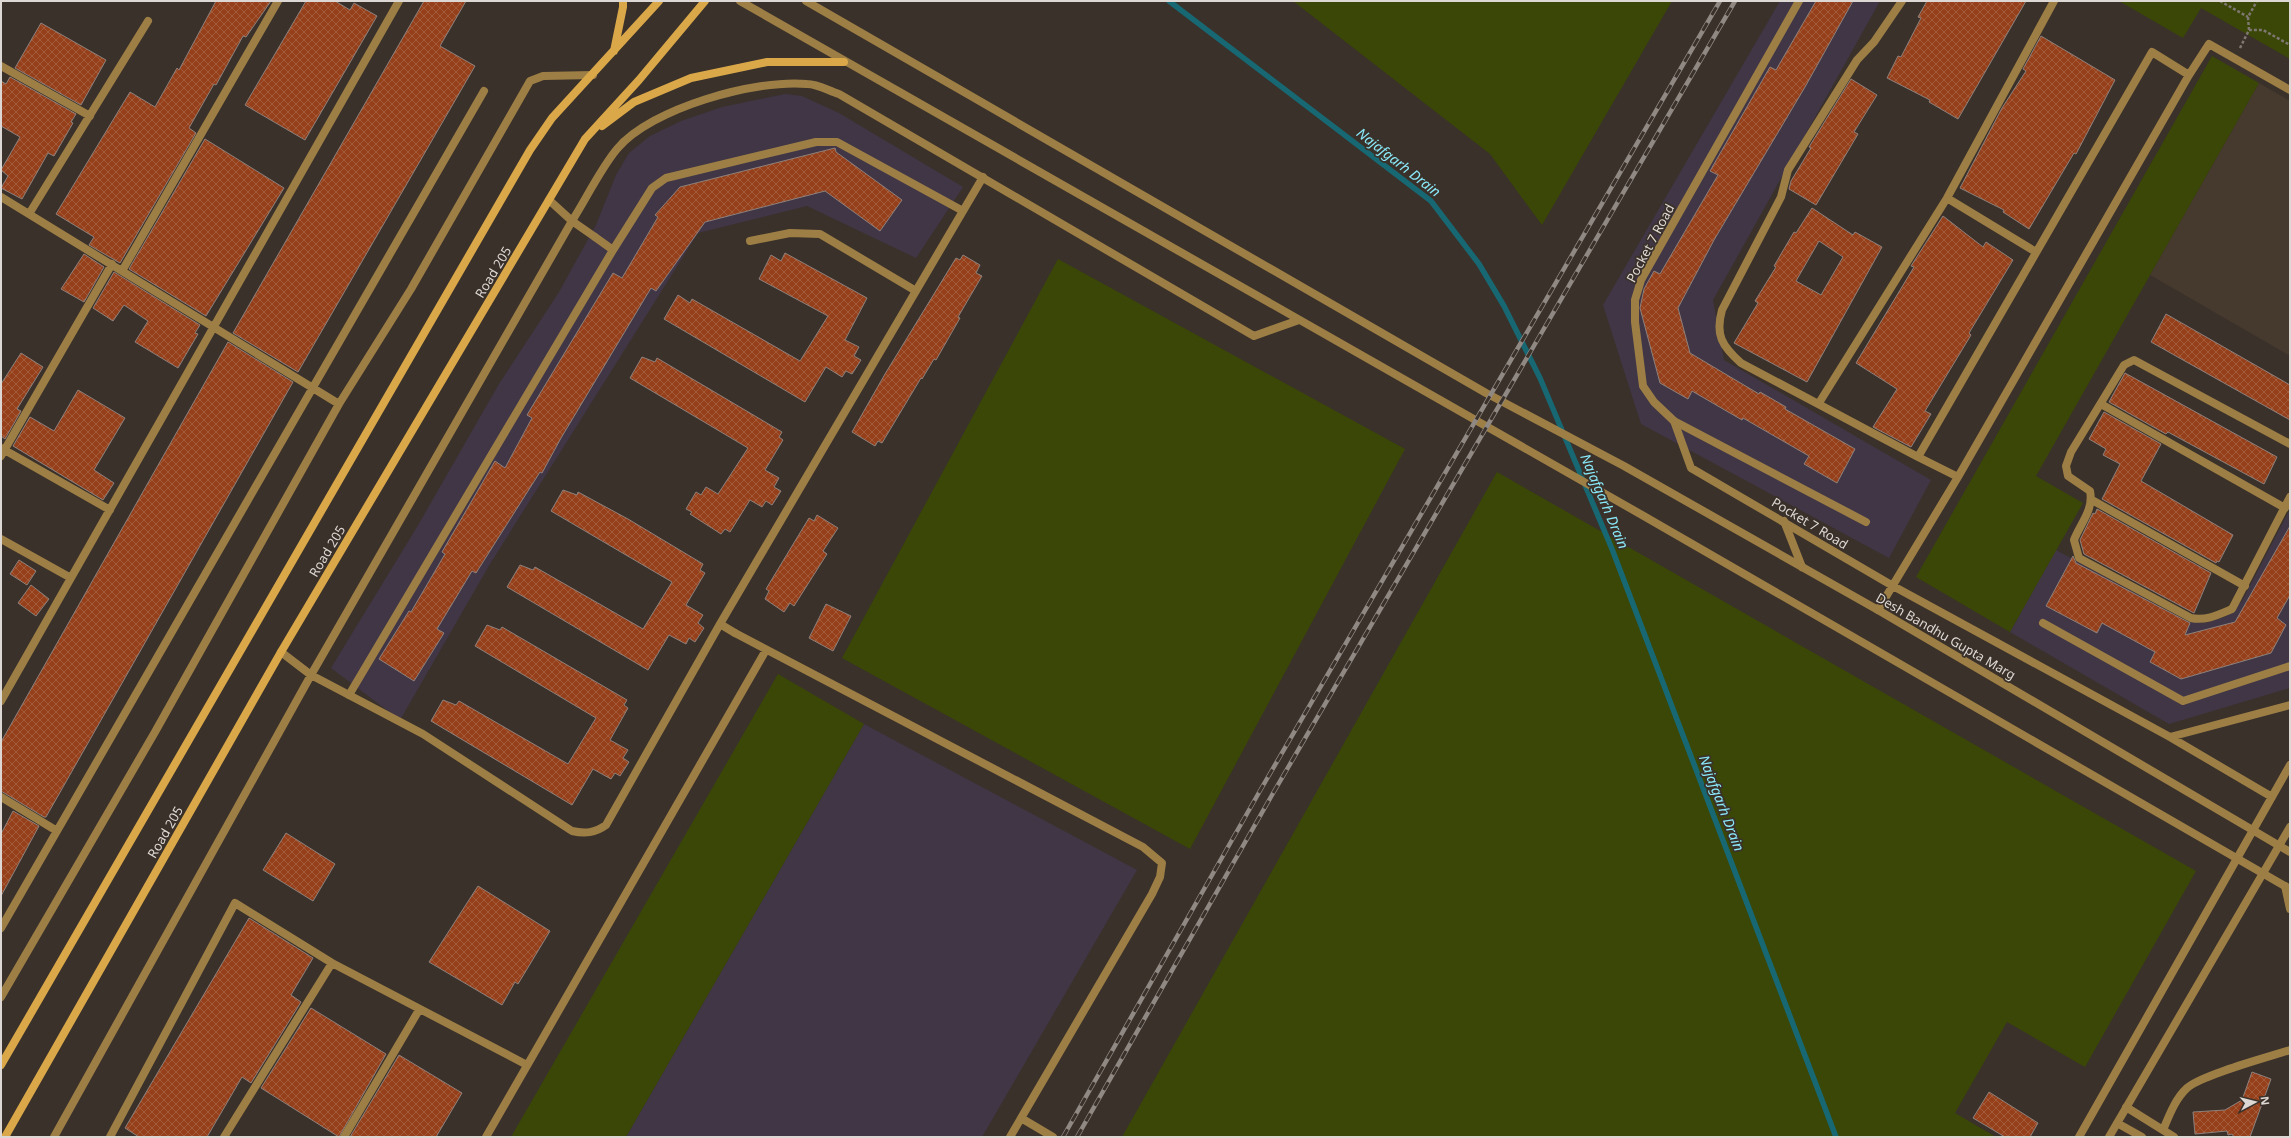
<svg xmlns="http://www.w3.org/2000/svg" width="2291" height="1138" font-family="'Noto Sans',sans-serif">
<defs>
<pattern id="building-cross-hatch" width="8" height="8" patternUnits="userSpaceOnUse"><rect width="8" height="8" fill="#95401a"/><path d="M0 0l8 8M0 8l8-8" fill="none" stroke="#a35b3a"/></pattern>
</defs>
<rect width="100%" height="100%" fill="#3a312a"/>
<path fill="#403646" d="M 1780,1 L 1880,1 L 1713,300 L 1724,360 L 1931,480 L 1889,558 L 1641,424 L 1603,305 Z
M 785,94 L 802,96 L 839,113 L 963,187 L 916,258 L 807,206 L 698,233 L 490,564 L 400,720 L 331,668 L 417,527 L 499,384 L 559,292 L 596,225 L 616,175 L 629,153 L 650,136 L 681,121 L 722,107 Z
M 2290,509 L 2290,688 L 2169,724 L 2010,632 L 2056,550 L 2187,621 L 2206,623 L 2227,616 L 2242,601 Z
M 864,724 L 1137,870 L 982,1137 L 626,1137 Z"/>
<path fill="#46392d" d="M 2259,83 L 2290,101 L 2290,356 L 2150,275 Z"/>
<path fill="#3a4707" d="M 1293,1 L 1672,1 L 1542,225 L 1490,154 Z
M 2119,1 L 2290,1 L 2290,59 L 2201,8 L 2183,38 Z
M 2212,56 L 2259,83 L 2036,476 L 2083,503 L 2010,632 L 1916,577 Z
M 1058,259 L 1405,449 L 1190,849 L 842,658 Z
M 1497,472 L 2196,871 L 2085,1067 L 2007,1022 L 1955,1113 L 1996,1137 L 1122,1137 Z
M 778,674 L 864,724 L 626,1137 L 511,1137 Z"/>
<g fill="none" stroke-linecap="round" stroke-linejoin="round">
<path stroke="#176873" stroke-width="5.5" d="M 1169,1 L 1431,201 L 1479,264 L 1504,306 L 1540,378 L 1612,549 L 1836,1137"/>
</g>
<path fill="url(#building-cross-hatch)" stroke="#8e817c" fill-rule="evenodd" d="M 216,1 L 271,1 L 246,37 L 243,36 L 216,85 L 214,84 L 189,128 L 196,133 L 120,263 L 89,245 L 94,237 L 56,214 L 130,92 L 155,107 L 177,68 L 179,70 Z
M 306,1 L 335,1 L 350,10 L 354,3 L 377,16 L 305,140 L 245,105 Z
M 424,1 L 466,1 L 440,46 L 475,66 L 298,372 L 233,333 Z
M 1816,1 L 1853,1 L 1805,87 L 1714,240 L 1678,308 L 1690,353 L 1759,394 L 1760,392 L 1786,407 L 1785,409 L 1855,449 L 1837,483 L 1804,464 L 1809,456 L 1743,418 L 1742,420 L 1692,391 L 1688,399 L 1660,383 L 1640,308 L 1644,289 L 1654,271 L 1660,274 L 1718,175 L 1710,171 L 1770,67 L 1776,70 Z
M 1927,1 L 2026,1 L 1958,119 L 1929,102 L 1930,100 L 1887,78 L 1898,56 L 1901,57 L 1921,18 L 1918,17 Z
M 41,23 L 106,60 L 81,105 L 15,68 Z
M 2041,36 L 2115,80 L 2076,154 L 2074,153 L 2029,229 L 2003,212 L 2004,210 L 1960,188 L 2002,108 L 2026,71 L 2023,69 Z
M 10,77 L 76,114 L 71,122 L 73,123 L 54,156 L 48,153 L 22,199 L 1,188 L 8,176 L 1,170 L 20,137 L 1,126 L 1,81 L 6,84 Z
M 1851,79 L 1877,95 L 1854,132 L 1858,134 L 1816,205 L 1789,189 L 1791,181 L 1811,148 L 1809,147 Z
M 205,139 L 284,188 L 206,316 L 129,269 Z
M 835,148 L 836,152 L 902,200 L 880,231 L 825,191 L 705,222 L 656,291 L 651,288 L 561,438 L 542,473 L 540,472 L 476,573 L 472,571 L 437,629 L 444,633 L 414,681 L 379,659 L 409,611 L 411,612 L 445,554 L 442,552 L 495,461 L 505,468 L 532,418 L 527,415 L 613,273 L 622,278 L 658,217 L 655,215 L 680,187 Z
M 1812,208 L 1853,235 L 1855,232 L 1882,247 L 1807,382 L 1734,343 L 1758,303 L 1755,301 L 1776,267 L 1774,266 L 1794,232 L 1796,233 ZM 1819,241 L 1843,257 L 1821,295 L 1796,281 Z
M 1943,216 L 1983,247 L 1986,242 L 2013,260 L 1969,333 L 1971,335 L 1925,411 L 1931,414 L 1911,447 L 1873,427 L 1897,389 L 1856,363 L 1914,267 L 1911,266 Z
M 785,253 L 867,298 L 845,340 L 859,347 L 854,356 L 861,360 L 852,374 L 846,371 L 842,377 L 826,367 L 805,402 L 664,319 L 678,295 L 690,303 L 692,299 L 800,361 L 828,316 L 759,279 L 771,255 L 781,261 Z
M 84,254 L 104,267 L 84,302 L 61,289 Z
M 963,255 L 980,265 L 976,273 L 982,276 L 958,317 L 960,318 L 936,360 L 934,359 L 922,379 L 921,378 L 882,443 L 878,441 L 875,446 L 852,432 L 885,374 L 956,258 L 960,260 Z
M 114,272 L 200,325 L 195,333 L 198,334 L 178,368 L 135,342 L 148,321 L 124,305 L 113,321 L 93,308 Z
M 2166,314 L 2290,385 L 2290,420 L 2151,342 Z
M 228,342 L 293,382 L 46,817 L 44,817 L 1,791 L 1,742 Z
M 21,353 L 43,367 L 17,409 L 21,411 L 5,439 L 1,436 L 1,384 Z
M 642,357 L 655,362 L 657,358 L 782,432 L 779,437 L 783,440 L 765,470 L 779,478 L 774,487 L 781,491 L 772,505 L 766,501 L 762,507 L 750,500 L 730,532 L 725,529 L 721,534 L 690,514 L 692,512 L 686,509 L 696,492 L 701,495 L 706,487 L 718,494 L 748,448 L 630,378 Z
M 2125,373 L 2277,457 L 2264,484 L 2168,432 L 2166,434 L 2109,402 Z
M 78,390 L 125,418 L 94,470 L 114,483 L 103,500 L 13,446 L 30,417 L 54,431 Z
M 2104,412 L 2161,444 L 2141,481 L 2233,535 L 2219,562 L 2217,561 L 2216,563 L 2102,499 L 2120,464 L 2103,455 L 2106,449 L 2089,439 Z
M 563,490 L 577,495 L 578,492 L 628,519 L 703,564 L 700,570 L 705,573 L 686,605 L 703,615 L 698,623 L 704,628 L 695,642 L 689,638 L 686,644 L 669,635 L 648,670 L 507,587 L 520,565 L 533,570 L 535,567 L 643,629 L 672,582 L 551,511 Z
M 2097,509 L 2211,573 L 2194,613 L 2084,554 L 2080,540 L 2093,513 L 2095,514 Z
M 817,515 L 838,528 L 823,551 L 827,554 L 794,606 L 790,603 L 784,612 L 765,599 L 769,591 L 766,589 L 809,518 L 814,521 Z
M 2290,526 L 2290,595 L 2277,618 L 2286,625 L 2271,653 L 2181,679 L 2150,662 L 2155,652 L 2102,623 L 2097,633 L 2046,606 L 2073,556 L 2076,563 L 2190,623 L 2185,635 L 2235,622 Z
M 19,560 L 36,571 L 27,585 L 10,574 Z
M 31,585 L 49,599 L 36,616 L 18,603 Z
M 826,604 L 851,616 L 833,651 L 809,638 Z
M 487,625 L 500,630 L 502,627 L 627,700 L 624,705 L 628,708 L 610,740 L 628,750 L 623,758 L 629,762 L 620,776 L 615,773 L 611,779 L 593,769 L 572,805 L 431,721 L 443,700 L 456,705 L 459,701 L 568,764 L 596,718 L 475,646 Z
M 13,811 L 39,826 L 1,896 L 1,834 Z
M 286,833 L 335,864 L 313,901 L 263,870 Z
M 478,886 L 550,931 L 518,984 L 515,982 L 502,1005 L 429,962 Z
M 249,918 L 313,958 L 291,995 L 301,1002 L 251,1083 L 242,1077 L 207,1137 L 139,1137 L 125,1128 Z
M 311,1008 L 386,1054 L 339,1137 L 261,1088 Z
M 399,1055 L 462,1093 L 436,1137 L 350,1137 Z
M 2252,1072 L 2271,1079 L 2250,1137 L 2234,1137 L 2232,1134 L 2228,1135 L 2227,1131 L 2195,1134 L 2193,1112 L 2225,1110 L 2242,1100 Z
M 1989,1092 L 2038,1123 L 2030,1137 L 2005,1137 L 1973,1118 Z"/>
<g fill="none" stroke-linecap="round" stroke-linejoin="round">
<path stroke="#7f7771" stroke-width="2.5" stroke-dasharray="3 2" stroke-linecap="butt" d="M 2220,1 L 2248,17
M 2249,30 L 2248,17 L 2257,1
M 2240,48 L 2249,30 L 2263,30 L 2290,45"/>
<path stroke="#9d7f46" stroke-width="8" d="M 1799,1 L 1641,280 L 1635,300 L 1635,322 L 1643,386 L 1654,402 L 1674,421 L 1866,522
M 963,211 L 837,142 L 816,142 L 666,178 L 652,188 L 613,250 L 349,695 L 423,734 L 572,831 C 585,834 595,833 606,825 L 720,624 L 983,177
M 595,237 L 613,250
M 750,241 L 790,233 L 820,234 L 916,291
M 2101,404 L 2285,508
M 2290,444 L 2134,360 L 2124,365 L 2071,452 L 2066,466 L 2068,476 L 2090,491 C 2094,510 2080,524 2074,540 L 2079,558 L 2191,618 C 2206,621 2218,615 2232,609 L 2290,497
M 2092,500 L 2245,586
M 1784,521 L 1802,567
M 2043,623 L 2183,701 L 2290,666
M 720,624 L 735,633"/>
<path stroke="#9d7f46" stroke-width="8" d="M 1902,1 L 1874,42 L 1857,60 L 1788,170 L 1781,197 L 1722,310 C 1715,335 1722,346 1741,363 L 1918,457
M 1,66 L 90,116
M 1,197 L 339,404
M 1947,198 L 2036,252
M 549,200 L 572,221 L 595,237
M 29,214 L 148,21
M 122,271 L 278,1
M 1819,403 L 1947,198 L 2054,1
M 1674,421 L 1691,468 L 1893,586 L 2170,737 L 2272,797
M 1,448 L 110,510
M 1,456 L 112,264
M 1958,477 L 1918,457 L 2152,52 L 2189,75
M 1,539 L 71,578
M 1878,610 L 1958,477 L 2189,75 L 2209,44 L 2290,90
M 735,633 L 1143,847 L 1162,863 L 1160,877 L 1152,894 L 1010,1137
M 281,652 L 311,675 L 349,695
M 1,701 L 399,1
M 2170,737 L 2290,705
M 1,797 L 57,831
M 2285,886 L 2290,909
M 1,928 L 484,91
M 1,997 L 155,732 L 339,404 L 411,289 L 530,81 L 543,76 L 593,75
M 2126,1107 L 2174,1137
M 1021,1118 L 1053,1137
M 2117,1123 L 2142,1137
M 2163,1130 C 2169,1116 2175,1099 2187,1088 C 2201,1075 2268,1057 2290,1050
M 54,1137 L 311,675 L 572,221 C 586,199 601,168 617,149 C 651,108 756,79 807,84 C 818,84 829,91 839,94 L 1254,336 L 1299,320
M 110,1137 L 235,903 L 332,963 L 527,1065
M 224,1137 L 332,963
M 344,1137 L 419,1010
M 486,1137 L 766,650
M 2079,1137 L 2290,765
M 2109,1137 L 2290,827"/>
<path stroke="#9d7f46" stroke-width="8" d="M 740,1 L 1642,515 L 2290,889
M 806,1 L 1486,393 L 1624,466 L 1878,610 L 2290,852"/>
<path stroke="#daa849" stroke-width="8" d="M 614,51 L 623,7 L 623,1
M 602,126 L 634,102 L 691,78 L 767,62 L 844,62
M 1,1065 L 530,150 L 552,118 L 659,1
M 5,1137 L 281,652 L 585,139 L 639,80 L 705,1"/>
<g stroke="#908883" stroke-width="4.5">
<path id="rail" d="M 1063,1137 L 1261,789 L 1720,1
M 1077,1137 L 1272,795 L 1735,1"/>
</g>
<use href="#rail" stroke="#3a312a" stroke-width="3" stroke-dasharray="9" stroke-linecap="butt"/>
</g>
<g text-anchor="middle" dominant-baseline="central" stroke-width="3.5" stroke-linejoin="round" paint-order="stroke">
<g font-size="13" fill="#ded8d4" stroke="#3a312a">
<text transform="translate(1650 243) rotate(-62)">Pocket 7 Road</text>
<text transform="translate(493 272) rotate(-59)">Road 205</text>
<text transform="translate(1810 523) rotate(31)">Pocket 7 Road</text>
<text transform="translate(327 551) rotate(-59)">Road 205</text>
<text transform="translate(1946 636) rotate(30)">Desh Bandhu Gupta Marg</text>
<text transform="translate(165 832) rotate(-60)">Road 205</text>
</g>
<g font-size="14" font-style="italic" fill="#8aeafa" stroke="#3a312a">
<text transform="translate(1399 162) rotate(38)">Najafgarh Drain</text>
<text transform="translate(1605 501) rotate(67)">Najafgarh Drain</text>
<text transform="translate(1722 803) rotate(69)">Najafgarh Drain</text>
</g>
</g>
<rect width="2291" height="1138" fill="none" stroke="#ded8d4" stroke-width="4"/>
<g transform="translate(2255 1102) rotate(83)" stroke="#3a312a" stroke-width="3" paint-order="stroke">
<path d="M0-3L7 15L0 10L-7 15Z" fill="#ded8d4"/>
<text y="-6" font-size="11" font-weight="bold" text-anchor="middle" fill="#ded8d4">N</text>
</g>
</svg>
